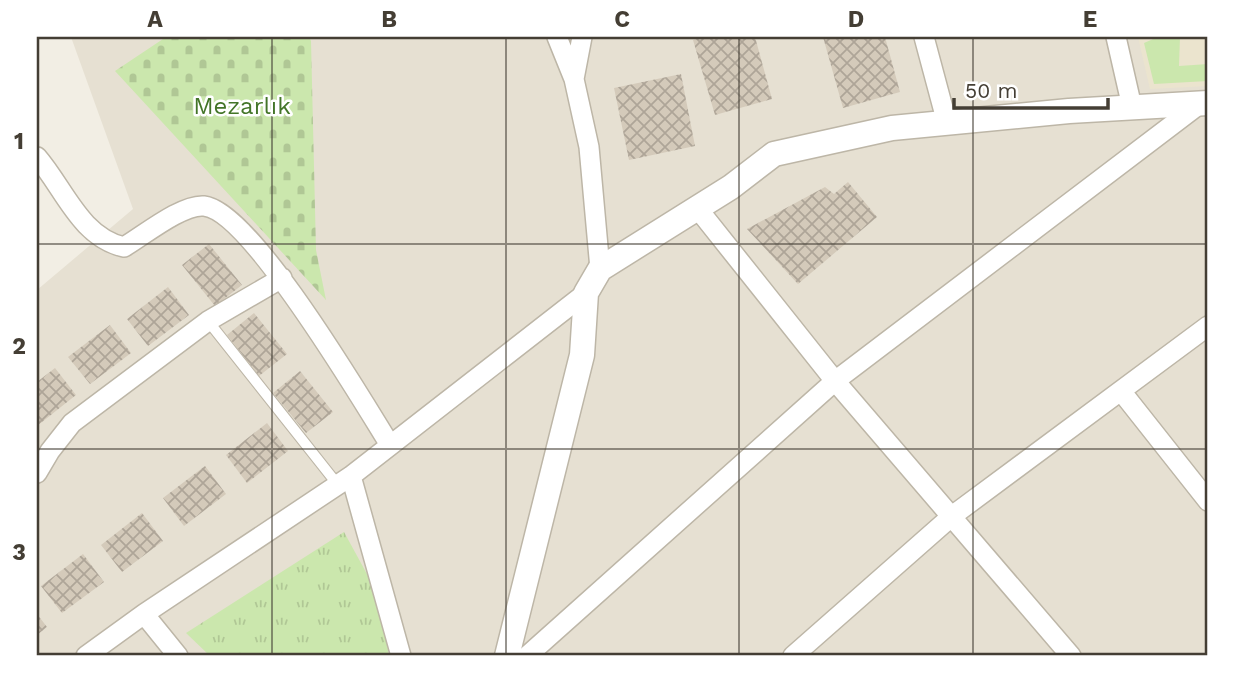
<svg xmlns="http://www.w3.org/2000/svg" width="1245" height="693" font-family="'Work Sans',sans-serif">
<defs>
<pattern id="cemetery-stones" width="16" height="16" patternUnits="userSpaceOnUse" patternTransform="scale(1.75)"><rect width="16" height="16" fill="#cbe7ad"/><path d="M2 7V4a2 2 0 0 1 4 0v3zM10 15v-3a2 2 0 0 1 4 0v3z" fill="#b0c795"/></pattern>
<pattern id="park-tufts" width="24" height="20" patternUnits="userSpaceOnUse" patternTransform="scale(1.75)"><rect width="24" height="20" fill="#cbe7ad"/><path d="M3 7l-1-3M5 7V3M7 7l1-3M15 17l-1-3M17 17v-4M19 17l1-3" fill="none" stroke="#b0c795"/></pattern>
<pattern id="building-cross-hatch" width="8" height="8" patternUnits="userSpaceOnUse" patternTransform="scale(1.75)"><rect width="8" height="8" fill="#d4caba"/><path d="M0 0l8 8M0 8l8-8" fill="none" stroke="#aea598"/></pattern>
</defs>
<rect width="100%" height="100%" fill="#f2eee4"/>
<path fill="#e6e0d2" d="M 71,37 L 1208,37 L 1208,656 L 37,656 L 37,290 L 133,209 Z"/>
<path fill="#ebe4ce" d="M 1138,37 L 1208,37 L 1208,86 L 1150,89 Z"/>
<path fill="#cbe7ad" d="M 1158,37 L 1180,37 L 1179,66 L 1208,64 L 1208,81 L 1154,84 L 1144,43 Z"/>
<path fill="url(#cemetery-stones)" d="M 166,37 L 309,37 L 311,41 L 316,250 L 326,300 L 115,71 Z"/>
<path fill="url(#park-tufts)" d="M 344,532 L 379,596 L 389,656 L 210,656 L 186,633 Z"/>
<path fill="url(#building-cross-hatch)" d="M 705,37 L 755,37 L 772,99 L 715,115 L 693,40 Z
M 823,37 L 885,37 L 900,92 L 843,108 Z
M 681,74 L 695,146 L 629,160 L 614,88 Z
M 848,182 L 877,217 L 798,284 L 747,229 L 825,187 L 834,194 Z
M 209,244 L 242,285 L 215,306 L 182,265 Z
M 168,287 L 189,315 L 148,346 L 127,319 Z
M 254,313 L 287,354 L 259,376 L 227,335 Z
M 110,325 L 131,353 L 90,384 L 68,357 Z
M 55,368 L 76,395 L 37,426 L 37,382 Z
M 300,371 L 333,412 L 306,433 L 273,393 Z
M 267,423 L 288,451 L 247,483 L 226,455 Z
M 205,466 L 226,494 L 184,526 L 163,498 Z
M 142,513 L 163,541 L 122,572 L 101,545 Z
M 83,554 L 104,582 L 62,613 L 41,586 Z
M 37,614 L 47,627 L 37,635 Z"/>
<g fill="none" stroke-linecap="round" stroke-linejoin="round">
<g stroke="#bdb6a7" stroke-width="12">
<path id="service" d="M 208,321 L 338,485"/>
</g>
<g stroke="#bdb6a7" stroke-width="22">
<path id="minor" d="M 557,37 L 574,79
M 582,37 L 574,79 L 589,147 L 600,269
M 924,37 L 947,123
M 1116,37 L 1132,107
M 37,157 C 64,188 80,237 124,247 C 143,236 182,204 204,206 C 251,211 363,402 390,445
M 698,209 L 835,381 L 1071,656
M 1121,391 L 1208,501
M 37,473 L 50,451 L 72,423 L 208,321 L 282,278
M 351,476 L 401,656
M 144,614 L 178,656
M 86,656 L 144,614 L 351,476 L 586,293
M 527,656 L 835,381 L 1201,103
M 793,656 L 952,516 L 1208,326"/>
</g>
<g stroke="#bdb6a7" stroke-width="27">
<path id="tertiary" d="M 507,656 L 582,355 L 586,293 L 600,269 L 731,187 L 774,154 L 892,128 L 1069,111 L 1208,103"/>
</g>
<use href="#service" stroke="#fff" stroke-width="10"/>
<use href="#minor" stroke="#fff" stroke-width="19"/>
<use href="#tertiary" stroke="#fff" stroke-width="24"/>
</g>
<path fill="none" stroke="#443e34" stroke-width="2" stroke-opacity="0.55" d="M 272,37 L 272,656M 506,37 L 506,656M 739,37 L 739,656M 973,37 L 973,656M 37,244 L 1208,244M 37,449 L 1208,449"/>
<g text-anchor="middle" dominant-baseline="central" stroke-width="5" stroke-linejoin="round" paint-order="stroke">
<g font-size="24" fill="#437528" stroke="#fff">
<text x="242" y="106">Mezarlık</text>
</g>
</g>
<rect width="1245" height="693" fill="none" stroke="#ffffff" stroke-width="77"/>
<path d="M954 98v10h154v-10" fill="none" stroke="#443e34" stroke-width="3.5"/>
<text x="965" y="98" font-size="21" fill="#443e34" stroke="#ffffff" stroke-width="5" paint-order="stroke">50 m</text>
<rect x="38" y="38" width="1168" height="616" fill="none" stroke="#443e34" stroke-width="2.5"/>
<g font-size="23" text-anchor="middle" font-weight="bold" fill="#443e34">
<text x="155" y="27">A</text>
<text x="389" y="27">B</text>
<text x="622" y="27">C</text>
<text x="856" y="27">D</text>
<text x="1090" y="27">E</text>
<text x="19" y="149">1</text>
<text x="19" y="354">2</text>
<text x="19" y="560">3</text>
</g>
</svg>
